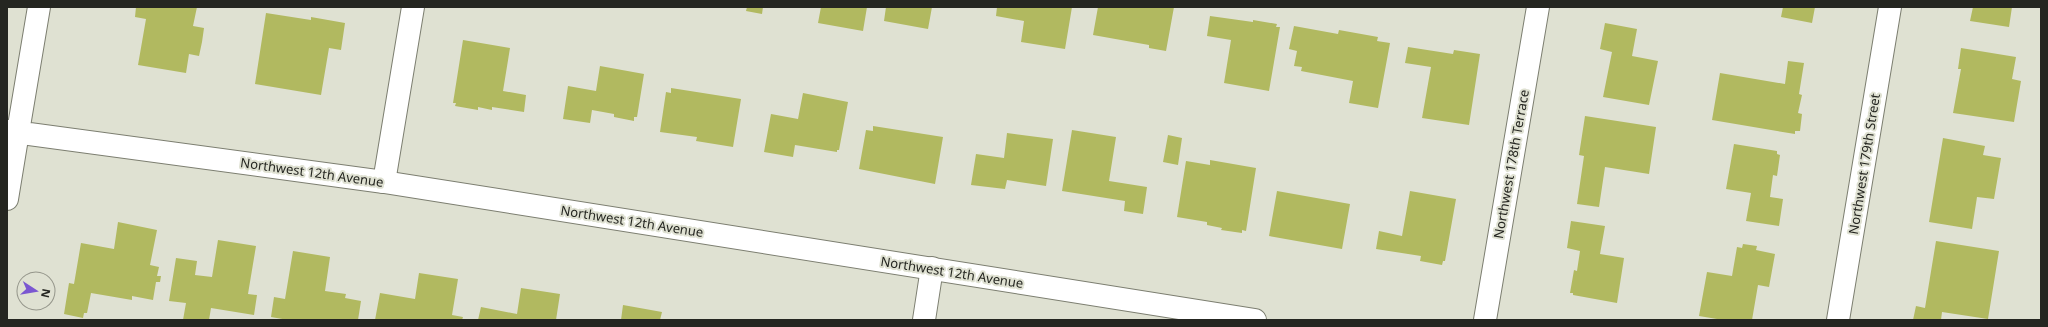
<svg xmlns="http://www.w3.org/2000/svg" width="2048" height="327" font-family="'Noto Sans',sans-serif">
<rect width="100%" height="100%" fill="#dfe1d2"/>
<path fill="#b1b960" d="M 136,7 L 197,7 L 193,26 L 204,28 L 202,42 L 199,56 L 189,54 L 186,73 L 138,65 L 146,19 L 135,17 Z
M 747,7 L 763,7 L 762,14 L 746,11 Z
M 821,7 L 867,7 L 863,31 L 818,23 Z
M 886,7 L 932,7 L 928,29 L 884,21 Z
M 997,7 L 1072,7 L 1065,49 L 1021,42 L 1024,21 L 996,16 Z
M 1098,7 L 1174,7 L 1166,51 L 1149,48 L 1149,45 L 1093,35 Z
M 1783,7 L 1815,7 L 1812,23 L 1781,17 Z
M 1973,7 L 2012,7 L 2009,27 L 1970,21 Z
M 266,13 L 311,20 L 311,17 L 345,23 L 341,50 L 329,48 L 321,95 L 255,84 Z
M 1210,16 L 1253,22 L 1253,20 L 1277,24 L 1276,27 L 1280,27 L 1269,91 L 1224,83 L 1231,40 L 1207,36 Z
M 1605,23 L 1637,29 L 1632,56 L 1658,61 L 1649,105 L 1603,97 L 1612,52 L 1600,49 Z
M 1294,26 L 1338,34 L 1339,30 L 1378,37 L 1377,41 L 1390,43 L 1378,108 L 1349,103 L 1353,81 L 1301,71 L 1302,67 L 1294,66 L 1297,51 L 1289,49 Z
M 463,40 L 510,48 L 503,91 L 526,95 L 524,112 L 492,107 L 492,110 L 478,107 L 478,110 L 455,106 L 456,103 L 453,103 Z
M 1408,47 L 1453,54 L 1454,50 L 1480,54 L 1469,125 L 1422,118 L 1431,67 L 1405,63 Z
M 1961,48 L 2016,57 L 2012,79 L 2021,81 L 2014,122 L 1953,113 L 1961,69 L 1958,69 Z
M 1788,61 L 1804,63 L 1799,94 L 1802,95 L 1798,113 L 1802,114 L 1800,131 L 1795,131 L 1795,134 L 1712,120 L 1720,73 L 1785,84 Z
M 600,66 L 644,74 L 637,117 L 634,117 L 634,121 L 614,117 L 614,114 L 592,110 L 590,123 L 563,119 L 568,86 L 596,91 Z
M 671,88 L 741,99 L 733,147 L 696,141 L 697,137 L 660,132 L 666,92 L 671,93 Z
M 803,93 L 848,102 L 839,150 L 837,150 L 837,152 L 795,145 L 793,157 L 764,152 L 771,114 L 798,119 Z
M 1585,116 L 1656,127 L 1649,174 L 1605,167 L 1599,207 L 1577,204 L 1584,156 L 1579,155 Z
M 873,126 L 943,137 L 935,184 L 859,169 L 866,130 L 873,131 Z
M 1072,130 L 1116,137 L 1109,181 L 1147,187 L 1143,214 L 1124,211 L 1125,201 L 1062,191 Z
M 1007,133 L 1053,139 L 1046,186 L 1007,180 L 1005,189 L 971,185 L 976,154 L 1004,158 Z
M 1168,135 L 1182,138 L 1178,165 L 1163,162 Z
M 1943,138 L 1985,146 L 1983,155 L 2001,158 L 1994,199 L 1977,197 L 1972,229 L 1929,222 Z
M 1734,144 L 1777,151 L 1777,154 L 1780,155 L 1777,176 L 1773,175 L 1770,197 L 1783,199 L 1779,226 L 1746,221 L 1751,193 L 1726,189 Z
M 1210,160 L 1256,168 L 1246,231 L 1242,230 L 1242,233 L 1221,230 L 1222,228 L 1207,225 L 1207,222 L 1177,217 L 1186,161 L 1210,165 Z
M 1277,191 L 1350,204 L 1342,249 L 1269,236 Z
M 1410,191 L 1456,199 L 1445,261 L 1443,261 L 1442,265 L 1420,261 L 1421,256 L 1376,249 L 1379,231 L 1402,236 Z
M 1571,221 L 1605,226 L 1600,254 L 1624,258 L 1617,303 L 1573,295 L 1573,293 L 1570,293 L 1574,270 L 1577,271 L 1580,251 L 1567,248 Z
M 118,222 L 157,230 L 150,265 L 159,267 L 157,276 L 161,276 L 160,282 L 156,282 L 153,300 L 132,296 L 132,300 L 91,293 L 87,313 L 84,313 L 83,318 L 64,314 L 69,283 L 74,284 L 81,243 L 114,249 Z
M 218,240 L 256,246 L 248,294 L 257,295 L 254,315 L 211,308 L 209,320 L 183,320 L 186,303 L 169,301 L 176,258 L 197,261 L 195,275 L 212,277 Z
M 1936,241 L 1999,251 L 1988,319 L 1942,312 L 1941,320 L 1913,320 L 1916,306 L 1925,308 Z
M 1743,244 L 1757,246 L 1756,250 L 1775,254 L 1769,287 L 1758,285 L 1752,320 L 1723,320 L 1699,316 L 1707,272 L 1732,276 L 1737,247 L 1742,248 Z
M 293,251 L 330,257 L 325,291 L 346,294 L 345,298 L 361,301 L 358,320 L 288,320 L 271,317 L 274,297 L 285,299 Z
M 419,273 L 458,279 L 452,315 L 463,317 L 462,320 L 375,320 L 380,293 L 415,299 Z
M 521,288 L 560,294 L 556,320 L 478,320 L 481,307 L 517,314 Z
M 623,305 L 662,312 L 660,320 L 621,320 Z"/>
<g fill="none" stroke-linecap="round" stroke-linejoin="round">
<g stroke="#7c7e70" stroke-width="24">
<path id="minor" d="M 384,182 L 413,7
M 7,199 L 18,132
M 924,320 L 932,268
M 1485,320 L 1538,7
M 1838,320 L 1890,7"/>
</g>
<g stroke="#7c7e70" stroke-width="24">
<path id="tertiary" d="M 7,131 L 384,182 L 1255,320
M 18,132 L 39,7"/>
</g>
<use href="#minor" stroke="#fff" stroke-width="22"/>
<use href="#tertiary" stroke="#fff" stroke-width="22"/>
</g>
<g text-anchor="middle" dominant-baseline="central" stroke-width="4" stroke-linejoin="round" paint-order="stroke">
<g font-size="13" fill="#252621" stroke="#dfe1d2">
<text transform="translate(1511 164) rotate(-80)">Northwest 178th Terrace</text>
<text transform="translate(1864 164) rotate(-81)">Northwest 179th Street</text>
<text transform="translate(312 172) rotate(8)">Northwest 12th Avenue</text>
<text transform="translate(632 221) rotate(9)">Northwest 12th Avenue</text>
<text transform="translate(952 272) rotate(9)">Northwest 12th Avenue</text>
</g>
</g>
<rect width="2048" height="327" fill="none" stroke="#252621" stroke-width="16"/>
<g transform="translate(36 291) rotate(102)"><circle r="19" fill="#dfe1d2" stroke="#95968b"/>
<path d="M0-3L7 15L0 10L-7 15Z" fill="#7b57d1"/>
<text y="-6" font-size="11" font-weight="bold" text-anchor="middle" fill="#252621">N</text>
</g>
</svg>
